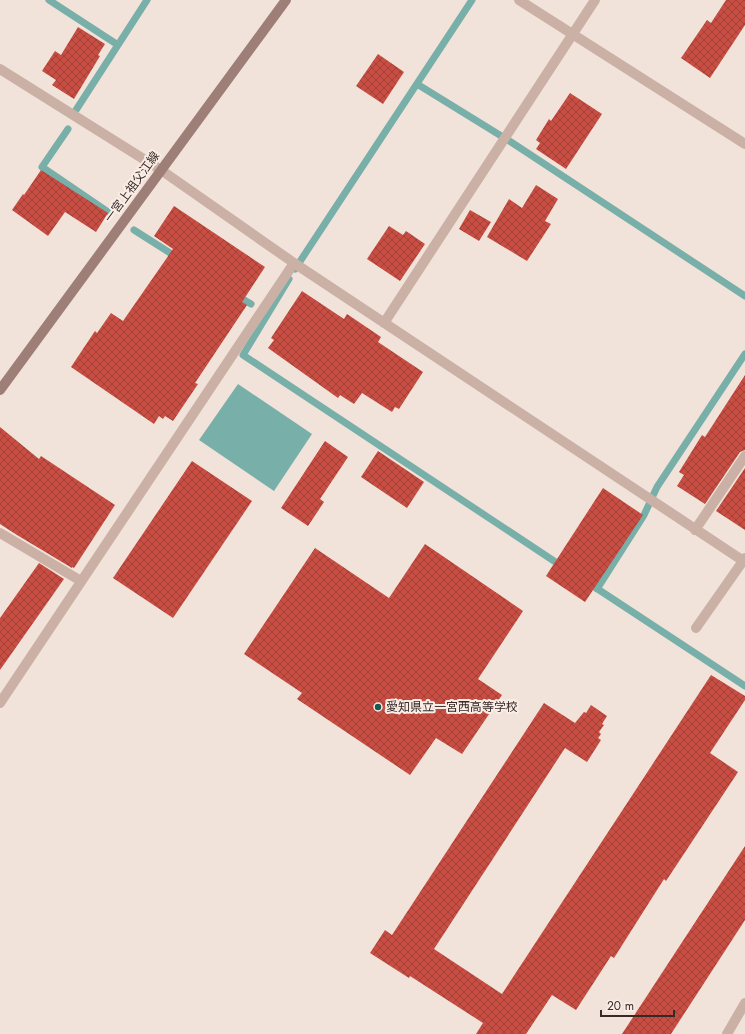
<svg xmlns="http://www.w3.org/2000/svg" width="745" height="1034" font-family="Jost,'Noto Sans JP',sans-serif">
<defs>
<pattern id="building-cross-hatch" width="8" height="8" patternUnits="userSpaceOnUse"><rect width="8" height="8" fill="#c84d42"/><path d="M0 0l8 8M0 8l8-8" fill="none" stroke="#a34037"/></pattern>
</defs>
<rect width="100%" height="100%" fill="#f2e3da"/>
<path fill="#78afa9" d="M 238,384 L 312,434 L 274,491 L 199,440 Z"/>
<g fill="none" stroke-linecap="round" stroke-linejoin="round">
<path stroke="#78afa9" stroke-width="7" d="M 49,0 L 118,45
M 417,84 L 511,142 L 745,296
M 76,110 L 147,0
M 68,129 L 42,167 L 108,212
M 134,230 L 178,258
M 295,269 L 472,0
M 289,279 L 243,355 L 563,567
M 236,295 L 251,304
M 587,582 L 745,686
M 597,589 L 644,515 L 657,487 L 745,354"/>
</g>
<path fill="url(#building-cross-hatch)" d="M 726,0 L 745,0 L 745,25 L 710,78 L 681,58 L 707,20 L 711,23 Z
M 78,27 L 105,44 L 98,55 L 100,56 L 74,99 L 52,85 L 56,80 L 42,71 L 55,51 L 61,55 Z
M 378,54 L 404,72 L 383,104 L 356,86 Z
M 570,93 L 602,114 L 566,169 L 536,149 L 540,143 L 536,140 L 549,119 L 551,121 Z
M 41,170 L 108,213 L 96,232 L 65,212 L 48,236 L 12,210 L 23,194 L 24,195 Z
M 536,185 L 558,199 L 545,221 L 551,224 L 527,261 L 487,237 L 509,199 L 522,208 Z
M 174,206 L 265,267 L 242,302 L 247,305 L 195,383 L 198,384 L 173,421 L 165,416 L 163,419 L 159,416 L 154,424 L 71,367 L 95,331 L 97,333 L 111,313 L 123,321 L 173,249 L 154,236 Z
M 470,210 L 491,222 L 479,241 L 459,229 Z
M 389,226 L 403,235 L 406,231 L 425,244 L 400,281 L 367,259 Z
M 302,291 L 344,319 L 347,314 L 381,337 L 378,342 L 423,372 L 399,409 L 395,407 L 392,412 L 362,393 L 354,404 L 340,395 L 338,398 L 268,348 L 274,340 L 271,338 Z
M 745,375 L 745,450 L 740,452 L 705,504 L 677,486 L 684,475 L 679,472 L 702,435 L 705,437 Z
M 0,427 L 39,459 L 41,456 L 115,505 L 74,568 L 72,567 L 72,568 L 17,535 L 0,524 Z
M 325,441 L 348,457 L 320,499 L 324,502 L 308,526 L 281,508 Z
M 378,451 L 424,482 L 407,508 L 361,477 Z
M 192,461 L 252,501 L 173,618 L 113,578 Z
M 745,468 L 745,530 L 716,511 Z
M 603,488 L 643,515 L 585,602 L 546,576 Z
M 425,544 L 523,611 L 478,679 L 502,695 L 462,754 L 436,738 L 410,775 L 297,699 L 302,693 L 244,654 L 315,548 L 389,598 Z
M 39,563 L 64,579 L 0,670 L 0,618 Z
M 711,675 L 745,696 L 745,700 L 710,753 L 738,772 L 666,881 L 664,879 L 614,958 L 611,956 L 576,1010 L 552,995 L 526,1034 L 476,1034 L 483,1023 L 410,976 L 409,978 L 370,953 L 385,930 L 392,935 L 544,703 L 575,723 L 584,712 L 586,713 L 591,705 L 607,716 L 602,724 L 604,725 L 599,732 L 601,734 L 598,738 L 601,740 L 587,762 L 565,748 L 434,949 L 502,994 Z
M 745,846 L 745,920 L 671,1034 L 622,1034 Z"/>
<g fill="none" stroke-linecap="round" stroke-linejoin="round">
<path stroke="#cab0a5" stroke-width="10" d="M 519,0 L 745,144
M 0,69 L 161,170 L 294,263 L 745,562
M 384,323 L 595,0
M 695,530 L 745,456
M 0,533 L 81,581
M 696,628 L 745,558
M 0,703 L 294,263
M 727,1034 L 745,1003"/>
<path stroke="#9e7f77" stroke-width="10" d="M 0,390 L 286,0"/>
</g>
<circle fill="#1c5852" stroke="#f9ede6" stroke-width="1.5" cx="378" cy="707" r="4"/>
<g text-anchor="middle" dominant-baseline="central" stroke-width="4" stroke-linejoin="round" paint-order="stroke">
<g font-size="12" fill="#362927" stroke="#f9ede6">
<text transform="translate(132 187) rotate(-54)">一宮上祖父江線</text>
</g>
<g font-size="12" fill="#362927" stroke="#f9ede6" text-anchor="start">
<text x="386" y="707">愛知県立一宮西高等学校</text>
</g>
</g>
<path d="M601 1010v6h73v-6" fill="none" stroke="#362927" stroke-width="2"/>
<text x="607" y="1010" font-size="12" fill="#362927" stroke="#f9ede6" stroke-width="3" paint-order="stroke">20 m</text>
</svg>
